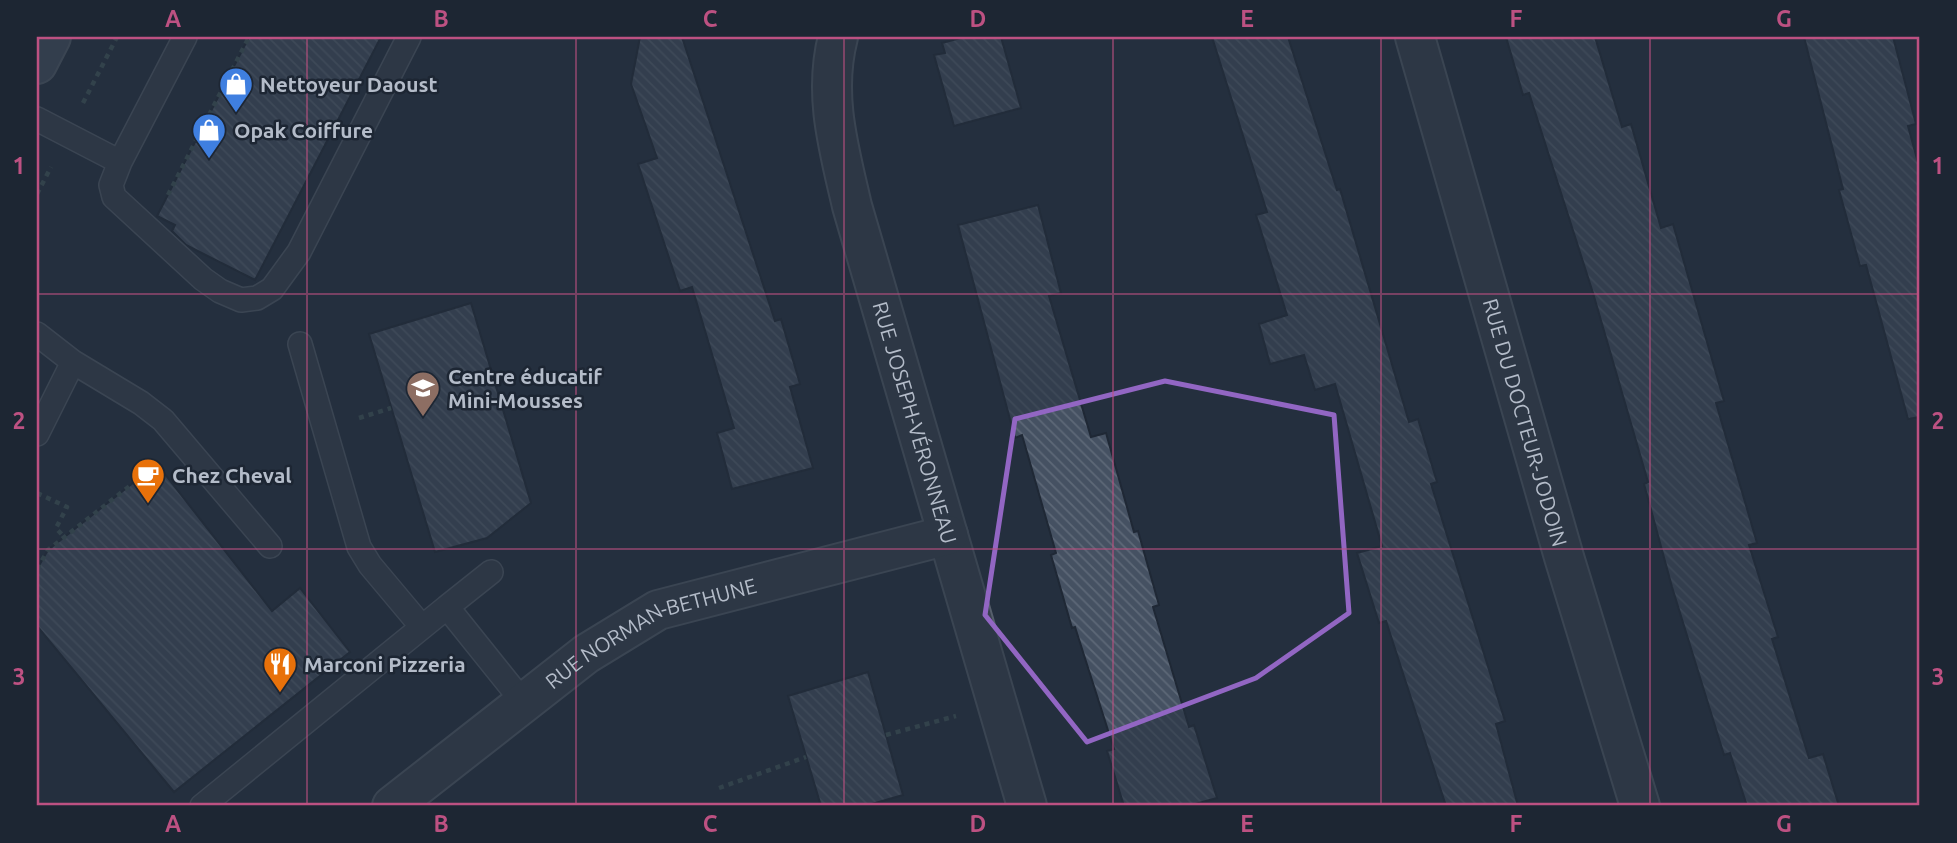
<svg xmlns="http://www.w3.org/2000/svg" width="1957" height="843" font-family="Ubuntu,sans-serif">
<defs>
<pattern id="building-back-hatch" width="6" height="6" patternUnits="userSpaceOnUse" patternTransform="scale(1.75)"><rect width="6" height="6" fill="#455162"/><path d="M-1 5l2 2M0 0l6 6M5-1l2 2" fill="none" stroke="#5d6877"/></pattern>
</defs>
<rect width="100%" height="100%" fill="#242f3e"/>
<path fill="url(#building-back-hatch)" stroke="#1f2835" stroke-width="2" d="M 249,37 L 381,37 L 255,280 L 186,245 L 172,231 L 175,225 L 157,216 Z
M 640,37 L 682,37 L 775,321 L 781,319 L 800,384 L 790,387 L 813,468 L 732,489 L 717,433 L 734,428 L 692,287 L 680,291 L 638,164 L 657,158 L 631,84 Z
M 964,37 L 1001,37 L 1021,108 L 954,126 L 934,55 L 945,53 L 942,43 Z
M 1212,37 L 1288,37 L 1337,190 L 1340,189 L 1409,422 L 1418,419 L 1437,482 L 1431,484 L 1505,721 L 1496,724 L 1518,806 L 1446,806 L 1386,621 L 1379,623 L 1357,553 L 1382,546 L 1335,384 L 1315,390 L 1304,355 L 1270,364 L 1259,324 L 1287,315 L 1256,215 L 1267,212 Z
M 1506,37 L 1595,37 L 1622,127 L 1631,124 L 1661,228 L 1673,224 L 1724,401 L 1716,403 L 1757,543 L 1749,545 L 1778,637 L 1772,639 L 1809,758 L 1823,754 L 1839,806 L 1747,806 L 1730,753 L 1724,755 L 1672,587 L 1644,484 L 1648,482 L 1593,293 L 1529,93 L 1523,95 Z
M 1804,37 L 1893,37 L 1916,124 L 1908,126 L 1920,170 L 1920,417 L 1908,419 L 1866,265 L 1860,266 L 1839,190 L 1843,189 Z
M 1038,205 L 1061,293 L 1049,296 L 1091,437 L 1106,433 L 1134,532 L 1138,531 L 1159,605 L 1153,607 L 1189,727 L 1194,725 L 1217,798 L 1188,806 L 1124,806 L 1107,751 L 1114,749 L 1075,627 L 1072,628 L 1051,555 L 1056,553 L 1022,435 L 1015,438 L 958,225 Z
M 471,303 L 531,503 L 487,538 L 435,552 L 369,334 Z
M 157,464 L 272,611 L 300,588 L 350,652 L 174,792 L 37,626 L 37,569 L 48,550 Z
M 868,672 L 903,795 L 865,806 L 821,806 L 788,696 Z"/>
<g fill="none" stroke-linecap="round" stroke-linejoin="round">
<g stroke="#565f6c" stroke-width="26">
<path id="lane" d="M 37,119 L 120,162 L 185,37
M 120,162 L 111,185 L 114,197 L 203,279 L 220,291 L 241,300 L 257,298 L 272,289 L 299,252 L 409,37
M 37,334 L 73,362
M 300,344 L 359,547 L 370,565 L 422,627
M 37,434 L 73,362 L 141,403 L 163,420 L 270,546
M 447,607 L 491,572
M 202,806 L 447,607 L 524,703"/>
</g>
<g stroke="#565f6c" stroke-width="42">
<g id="street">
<path id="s1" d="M 838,37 C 823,95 839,149 852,206 L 1027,806"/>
<path id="s2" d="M 1415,37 L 1564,557 L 1640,806"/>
<path id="s3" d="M 392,806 L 586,654 L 658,610 L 948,535"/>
</g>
</g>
<g stroke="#565f6c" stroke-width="42">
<path id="secondary" d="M 37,64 L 51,37"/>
</g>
<path stroke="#44595c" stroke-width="4.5" stroke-dasharray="5 5" stroke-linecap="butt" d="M 83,103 L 117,37
M 37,194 L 51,167
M 168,195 L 249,37
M 359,418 L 391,408
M 37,493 L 67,507 L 56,528 L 64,537
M 37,569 L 48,550 L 154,467
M 886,735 L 956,716
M 719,788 L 806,757"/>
<use href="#lane" stroke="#38414e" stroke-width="23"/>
<use href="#street" stroke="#38414e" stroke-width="38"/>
<use href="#secondary" stroke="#465061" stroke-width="38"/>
</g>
<path d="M0 0H1957V843H0ZM 1165,381 L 1334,415 L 1349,613 L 1256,678 L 1087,742 L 985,615 L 1015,419 Z" fill="#242f3e" fill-opacity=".55" fill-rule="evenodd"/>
<path fill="none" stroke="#9266c3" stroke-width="5" stroke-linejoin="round" d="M 1165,381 L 1334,415 L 1349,613 L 1256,678 L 1087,742 L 985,615 L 1015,419 Z"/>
<path fill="none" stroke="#bd5182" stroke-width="2" stroke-opacity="0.55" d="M 307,37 L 307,806M 576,37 L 576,806M 844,37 L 844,806M 1113,37 L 1113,806M 1381,37 L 1381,806M 1650,37 L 1650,806M 37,294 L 1920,294M 37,549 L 1920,549"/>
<defs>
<g id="shop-pin" transform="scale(1.75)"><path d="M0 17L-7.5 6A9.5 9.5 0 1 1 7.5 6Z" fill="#3f7fe0" stroke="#1d2633"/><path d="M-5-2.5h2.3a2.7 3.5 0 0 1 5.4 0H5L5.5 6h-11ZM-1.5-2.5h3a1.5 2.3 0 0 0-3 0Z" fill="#fff"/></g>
<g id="school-pin" transform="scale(1.75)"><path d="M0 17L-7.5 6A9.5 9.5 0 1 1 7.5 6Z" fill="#8d6e63" stroke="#1d2633"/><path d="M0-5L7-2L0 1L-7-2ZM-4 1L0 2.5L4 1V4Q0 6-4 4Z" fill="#fff"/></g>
<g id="cafe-pin" transform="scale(1.75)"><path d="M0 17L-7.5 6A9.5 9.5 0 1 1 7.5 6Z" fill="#e8710a" stroke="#1d2633"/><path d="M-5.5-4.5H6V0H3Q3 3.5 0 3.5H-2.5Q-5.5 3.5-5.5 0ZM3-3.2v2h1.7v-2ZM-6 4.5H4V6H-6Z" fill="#fff"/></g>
<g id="restaurant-pin" transform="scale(1.75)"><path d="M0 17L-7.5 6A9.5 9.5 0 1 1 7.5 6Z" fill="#e8710a" stroke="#1d2633"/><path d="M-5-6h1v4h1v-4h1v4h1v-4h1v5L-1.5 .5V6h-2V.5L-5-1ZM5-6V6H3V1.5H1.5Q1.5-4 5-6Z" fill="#fff"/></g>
</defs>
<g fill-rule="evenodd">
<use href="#shop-pin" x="236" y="84"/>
<use href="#shop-pin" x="209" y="130"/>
<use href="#school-pin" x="423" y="388"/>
<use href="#cafe-pin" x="148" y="475"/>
<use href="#restaurant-pin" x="280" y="664"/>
</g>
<g text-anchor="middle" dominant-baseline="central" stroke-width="5" stroke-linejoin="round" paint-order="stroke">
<g font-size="21" font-weight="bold" fill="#b4bcc9" stroke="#1d2633" text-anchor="start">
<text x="260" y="84">Nettoyeur Daoust</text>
<text x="234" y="130">Opak Coiffure</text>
<text x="448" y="376">Centre éducatif<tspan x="448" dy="24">Mini-Mousses</tspan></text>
<text x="172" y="475">Chez Cheval</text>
<text x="304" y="664">Marconi Pizzeria</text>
</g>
<g font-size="21" fill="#b4bcc9" stroke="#1d2633">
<text stroke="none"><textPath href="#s2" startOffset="401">RUE DU DOCTEUR-JODOIN</textPath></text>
<text stroke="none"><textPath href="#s1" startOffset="397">RUE JOSEPH-VÉRONNEAU</textPath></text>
<text stroke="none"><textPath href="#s3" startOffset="315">RUE NORMAN-BETHUNE</textPath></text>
</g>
</g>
<rect width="1957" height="843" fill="none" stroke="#1d2633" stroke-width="77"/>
<rect x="38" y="38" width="1880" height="766" fill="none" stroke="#bd5182" stroke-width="2.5"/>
<g font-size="23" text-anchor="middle" font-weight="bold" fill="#bd5182">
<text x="173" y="27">A</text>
<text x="441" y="27">B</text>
<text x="710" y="27">C</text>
<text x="978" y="27">D</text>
<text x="1247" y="27">E</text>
<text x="1516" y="27">F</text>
<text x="1784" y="27">G</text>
<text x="19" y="174">1</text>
<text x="1938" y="174">1</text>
<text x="19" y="429">2</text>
<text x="1938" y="429">2</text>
<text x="19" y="685">3</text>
<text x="1938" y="685">3</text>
<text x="173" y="832">A</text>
<text x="441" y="832">B</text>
<text x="710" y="832">C</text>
<text x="978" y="832">D</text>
<text x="1247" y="832">E</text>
<text x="1516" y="832">F</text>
<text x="1784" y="832">G</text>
</g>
</svg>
